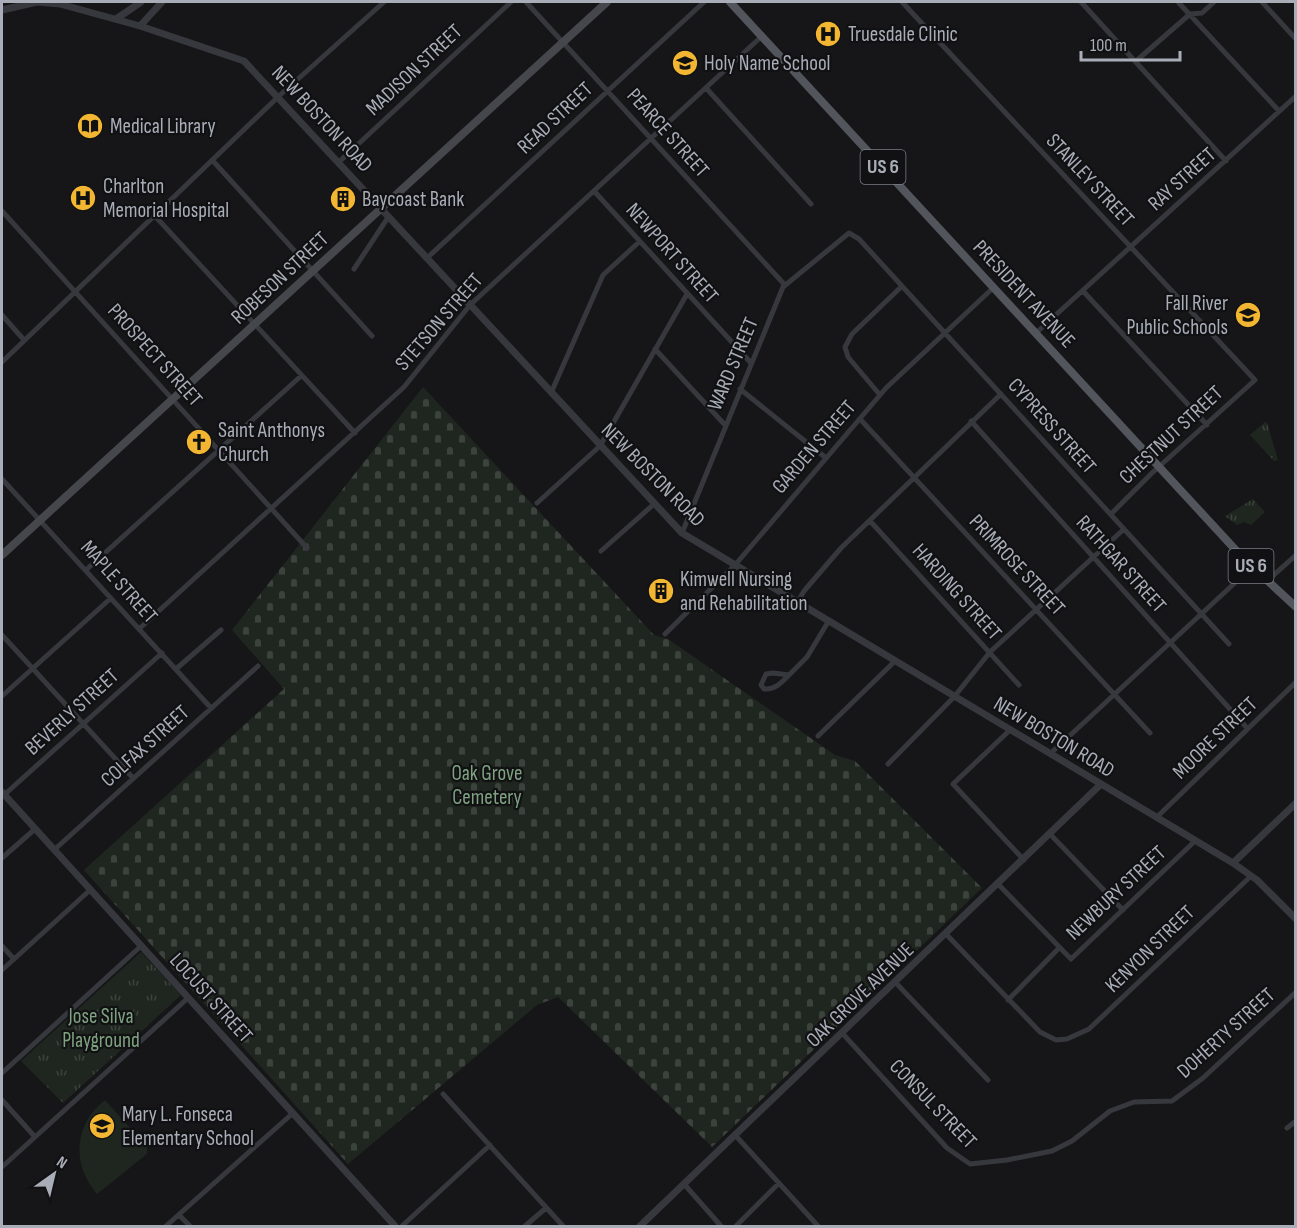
<svg xmlns="http://www.w3.org/2000/svg" width="1297" height="1228" font-family="'Sofia Sans Condensed',sans-serif">
<defs>
<pattern id="grass-tufts" width="24" height="20" patternUnits="userSpaceOnUse" patternTransform="scale(1.5)"><rect width="24" height="20" fill="#1e261f"/><path d="M3 7l-1-3M5 7V3M7 7l1-3M15 17l-1-3M17 17v-4M19 17l1-3" fill="none" stroke="#3c433d"/></pattern>
<pattern id="cemetery-stones" width="16" height="16" patternUnits="userSpaceOnUse" patternTransform="scale(1.5)"><rect width="16" height="16" fill="#1e261f"/><path d="M2 7V4a2 2 0 0 1 4 0v3zM10 15v-3a2 2 0 0 1 4 0v3z" fill="#3c433d"/></pattern>
</defs>
<rect width="100%" height="100%" fill="#161618"/>
<path fill="url(#grass-tufts)" d="M 1265,422 L 1267,423 L 1278,460 L 1274,461 L 1250,435 Z
M 1253,499 L 1265,512 L 1251,525 L 1244,522 L 1237,525 L 1225,516 Z
M 141,952 L 181,995 L 63,1103 L 21,1061 Z"/>
<path fill="url(#cemetery-stones)" d="M 423,387 L 654,635 L 668,639 L 835,755 L 855,761 L 982,888 L 712,1147 L 558,997 L 537,1005 L 348,1164 L 84,870 L 284,689 L 232,630 Z"/>
<path fill="#1e261f" d="M 105,1100 L 147,1147 L 147,1154 L 97,1194 C 71,1164 74,1124 105,1100 Z"/>
<g fill="none" stroke-linecap="round" stroke-linejoin="round">
<path stroke="#37383d" stroke-width="5" d="M 526,2 L 784,284 L 783,287
M 902,2 L 1255,380 L 1152,473 L 1111,514
M 1081,2 L 1226,161
M 1178,2 L 1279,111
M 1262,2 L 1296,39
M 1136,61 L 1190,14 L 1202,13 L 1214,2
M 707,89 L 811,204
M 213,161 L 372,336
M 339,162 L 511,2
M 594,191 L 751,363
M 2,211 L 307,548
M 155,216 L 355,433
M 427,258 L 704,2
M 354,269 L 389,216
M 1083,291 L 1207,425
M 2,315 L 24,340
M 1036,333 L 1296,96
M 655,349 L 725,425
M 2,362 L 279,96 L 384,2
M 740,389 L 826,458
M 551,393 L 603,275 L 639,242
M 880,395 L 848,357 L 845,347 L 852,334 L 902,286
M 860,419 L 1150,733
M 971,421 L 1247,728
M 2,479 L 211,708
M 537,503 L 600,446 L 687,294
M 871,522 L 1019,685
M 682,533 L 783,287 L 849,233 L 859,239 L 1229,644
M 601,551 L 654,504
M 86,570 L 301,376
M 1267,581 L 1296,555
M 797,603 L 804,591 L 841,548 L 1001,394
M 139,629 L 404,387 L 470,305 L 762,36
M 665,634 L 735,565 L 886,388 L 993,288
M 2,635 L 133,778
M 176,669 L 221,630
M 773,673 L 789,675 C 781,683 775,690 764,689 L 761,685 L 766,674 Z
M 789,675 L 807,657 L 828,622
M 2,696 L 111,598
M 1011,729 L 953,784 L 1024,860
M 818,736 L 895,661
M 1051,753 L 1252,567
M 888,764 L 954,697 L 990,652 L 1124,529
M 4,795 L 162,653
M 1157,817 L 1296,682
M 1050,834 L 1123,910
M 54,850 L 258,666
M 2,858 L 35,829
M 998,884 L 1071,959 L 1196,840
M 946,934 L 1040,1032 L 1056,1040 L 1067,1039 L 1089,1029 L 1251,876
M 2,946 L 14,959
M 2,970 L 90,890
M 896,983 L 988,1080
M 1008,1000 L 1059,948
M 843,1034 L 947,1148 L 970,1164 L 1007,1160 L 1052,1151 L 1072,1141 L 1110,1111 L 1134,1102 L 1172,1101 L 1203,1078 L 1296,992
M 2,1073 L 141,946
M 443,1094 L 563,1226
M 2,1100 L 35,1137
M 1287,1128 L 1296,1121
M 736,1136 L 818,1226
M 2,1167 L 188,998
M 684,1184 L 721,1226
M 179,1215 L 190,1226
M 166,1226 L 293,1113
M 402,1226 L 490,1145
M 525,1226 L 546,1208
M 736,1226 L 779,1183"/>
<path stroke="#37383d" stroke-width="7" d="M 2,10 L 37,2 L 60,4 L 140,26 L 244,61 L 682,533 L 1233,863 L 1257,880 L 1296,919
M 116,19 L 141,2
M 140,26 L 162,2
M 2,792 L 395,1226
M 1233,863 L 1296,803
M 640,1226 L 1100,785"/>
<path stroke="#45474d" stroke-width="8" d="M 2,555 L 607,2"/>
<path stroke="#53555c" stroke-width="8" d="M 730,2 L 1244,559 L 1296,607"/>
</g>
<defs>
<g id="hospital-disc" transform="scale(1.35)"><circle r="9.5" fill="#f3b633" stroke="#111113"/><path d="M-5-5h3v3.5h4V-5h3V5h-3V1.5h-4V5h-3Z" fill="#111"/></g>
<g id="school-disc" transform="scale(1.35)"><circle r="9.5" fill="#f3b633" stroke="#111113"/><path d="M0-5L7-2L0 1L-7-2ZM-4 1L0 2.5L4 1V4Q0 6-4 4Z" fill="#111"/></g>
<g id="library-disc" transform="scale(1.35)"><circle r="9.5" fill="#f3b633" stroke="#111113"/><path d="M-6-4Q-3-5.5-.7-3.5V5Q-3 3-6 4ZM6-4Q3-5.5 .7-3.5V5Q3 3 6 4Z" fill="#111"/></g>
<g id="building-disc" transform="scale(1.35)"><circle r="9.5" fill="#f3b633" stroke="#111113"/><path d="M-4-6H4V6H1V3H-1V6H-4ZM-2.5-4.3h1.7v1.8h-1.7ZM.8-4.3h1.7v1.8H.8ZM-2.5-1h1.7V.8h-1.7ZM.8-1h1.7V.8H.8Z" fill="#111"/></g>
<g id="church-disc" transform="scale(1.35)"><circle r="9.5" fill="#f3b633" stroke="#111113"/><path d="M-1.2-6h2.4v3.5h3.3v2.4h-3.3V6h-2.4V-.1h-3.3v-2.4h3.3Z" fill="#111"/></g>
</defs>
<g fill-rule="evenodd">
<use href="#hospital-disc" x="828" y="34"/>
<use href="#school-disc" x="685" y="63"/>
<use href="#library-disc" x="90" y="126"/>
<use href="#hospital-disc" x="83" y="198"/>
<use href="#building-disc" x="343" y="199"/>
<use href="#school-disc" x="1248" y="315"/>
<use href="#church-disc" x="199" y="442"/>
<use href="#building-disc" x="661" y="591"/>
<use href="#school-disc" x="102" y="1126"/>
</g>
<g text-anchor="middle" dominant-baseline="central" stroke-width="4.5" stroke-linejoin="round" paint-order="stroke">
<g fill="#111113" stroke="#7b7e86" stroke-width="1.5">
<rect x="860.5" y="150" width="45" height="34" rx="4.5"/>
<rect x="1228.5" y="549" width="45" height="34" rx="4.5"/>
</g>
<g font-size="20" font-weight="bold" fill="#a8adb8">
<text x="883" y="167">US 6</text>
<text x="1251" y="566">US 6</text>
</g>
<g font-size="21" fill="#a8adb8" stroke="#111113" text-anchor="start">
<text x="848" y="34">Truesdale Clinic</text>
<text x="704" y="63">Holy Name School</text>
<text x="110" y="126">Medical Library</text>
<text x="103" y="186">Charlton<tspan x="103" dy="24">Memorial Hospital</tspan></text>
<text x="362" y="199">Baycoast Bank</text>
<text x="1228" y="303" text-anchor="end">Fall River<tspan x="1228" dy="24">Public Schools</tspan></text>
<text x="218" y="430">Saint Anthonys<tspan x="218" dy="24">Church</tspan></text>
<text x="680" y="579">Kimwell Nursing<tspan x="680" dy="24">and Rehabilitation</tspan></text>
<text x="122" y="1114">Mary L. Fonseca<tspan x="122" dy="24">Elementary School</tspan></text>
</g>
<g font-size="21" fill="#a8adb8" stroke="#111113">
<text transform="translate(414 70) rotate(-43)">MADISON STREET</text>
<text transform="translate(555 118) rotate(-43)">READ STREET</text>
<text transform="translate(322 119) rotate(47)">NEW BOSTON ROAD</text>
<text transform="translate(668 133) rotate(48)">PEARCE STREET</text>
<text transform="translate(1182 179) rotate(-42)">RAY STREET</text>
<text transform="translate(1090 180) rotate(47)">STANLEY STREET</text>
<text transform="translate(672 253) rotate(48)">NEWPORT STREET</text>
<text transform="translate(280 278) rotate(-43)">ROBESON STREET</text>
<text transform="translate(1024 294) rotate(47)">PRESIDENT AVENUE</text>
<text transform="translate(439 322) rotate(-49)">STETSON STREET</text>
<text transform="translate(155 355) rotate(48)">PROSPECT STREET</text>
<text transform="translate(733 364) rotate(-67)">WARD STREET</text>
<text transform="translate(1052 426) rotate(48)">CYPRESS STREET</text>
<text transform="translate(1171 435) rotate(-43)">CHESTNUT STREET</text>
<text transform="translate(814 447) rotate(-49)">GARDEN STREET</text>
<text transform="translate(653 475) rotate(45)">NEW BOSTON ROAD</text>
<text transform="translate(1121 564) rotate(48)">RATHGAR STREET</text>
<text transform="translate(1017 565) rotate(47)">PRIMROSE STREET</text>
<text transform="translate(119 582) rotate(48)">MAPLE STREET</text>
<text transform="translate(957 592) rotate(48)">HARDING STREET</text>
<text transform="translate(72 712) rotate(-42)">BEVERLY STREET</text>
<text transform="translate(1054 737) rotate(31)">NEW BOSTON ROAD</text>
<text transform="translate(1215 738) rotate(-44)">MOORE STREET</text>
<text transform="translate(145 746) rotate(-42)">COLFAX STREET</text>
<text transform="translate(1116 893) rotate(-43)">NEWBURY STREET</text>
<text transform="translate(1150 949) rotate(-44)">KENYON STREET</text>
<text transform="translate(860 995) rotate(-44)">OAK GROVE AVENUE</text>
<text transform="translate(211 998) rotate(48)">LOCUST STREET</text>
<text transform="translate(1226 1033) rotate(-42)">DOHERTY STREET</text>
<text transform="translate(933 1104) rotate(46)">CONSUL STREET</text>
</g>
<g font-size="21" fill="#7fa382" stroke="#111113">
<text x="487" y="773">Oak Grove<tspan x="487" dy="24">Cemetery</tspan></text>
<text x="101" y="1016">Jose Silva<tspan x="101" dy="24">Playground</tspan></text>
</g>
</g>
<rect width="1297" height="1228" fill="none" stroke="#a8adb8" stroke-width="6"/>
<g transform="translate(54 1174) rotate(34)" stroke="#111113" stroke-width="4.5" paint-order="stroke">
<path d="M0-4.5L10 22L0 15L-10 22Z" fill="#a8adb8"/>
<text y="-9" font-size="16" font-weight="bold" text-anchor="middle" fill="#a8adb8">N</text>
</g>
<path d="M1081 51v9h99v-9" fill="none" stroke="#a8adb8" stroke-width="3"/>
<text x="1090" y="51" font-size="18" fill="#a8adb8" stroke="#111113" stroke-width="4.5" paint-order="stroke">100 m</text>
</svg>
